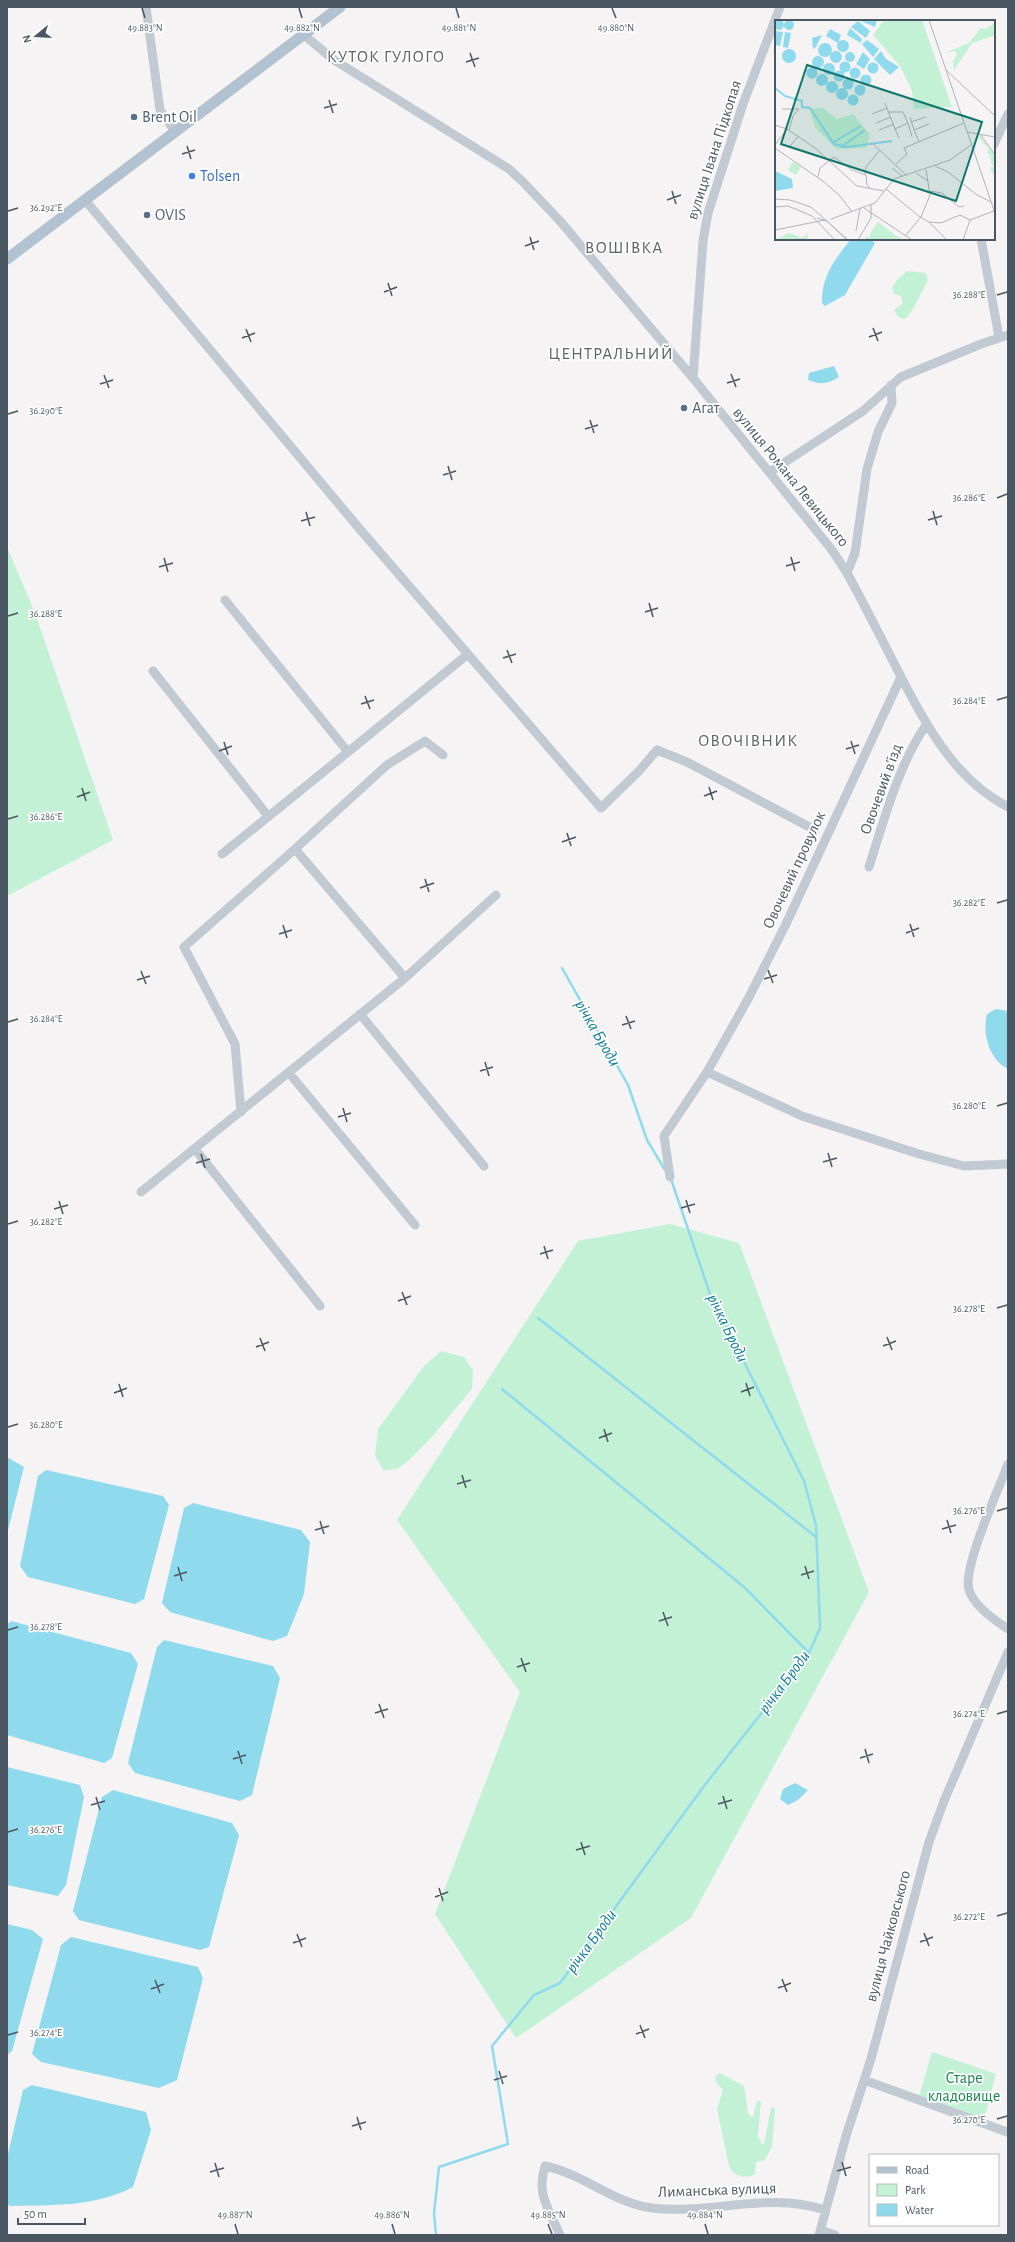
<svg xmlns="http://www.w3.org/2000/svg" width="1015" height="2242" font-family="'Alegreya Sans',sans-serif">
<rect width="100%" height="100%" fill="#f5f3f3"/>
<path fill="#c3f1d5" d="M 907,271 L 926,273 L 928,281 C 920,294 915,309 905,319 L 898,317 L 894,310 L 903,303 L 901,296 L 894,294 L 892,288 L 897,280 Z
M 7,547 L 35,613 L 113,840 L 7,896 Z
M 670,1224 L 739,1243 L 869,1592 L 691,1918 L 516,2038 L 435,1914 L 520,1692 L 397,1520 L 578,1241 Z
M 441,1351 L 464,1357 L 473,1370 L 472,1389 L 430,1439 L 408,1461 L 397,1469 L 383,1470 L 375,1455 L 378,1429 L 424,1366 Z
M 932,2052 L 996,2074 L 984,2119 L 919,2096 Z
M 720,2073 L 744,2086 L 748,2113 L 751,2117 L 753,2116 L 757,2101 L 761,2101 L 758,2136 L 762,2144 L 764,2144 L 771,2108 L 773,2107 L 775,2109 L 772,2147 L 765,2160 L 756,2162 L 755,2174 C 745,2180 733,2176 729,2166 L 717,2109 L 723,2090 L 715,2081 L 716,2076 Z"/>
<path fill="#90daee" d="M 851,239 L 870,239 L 875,243 L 845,295 L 825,306 L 822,303 C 821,277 835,259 851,239 Z
M 834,366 L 839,377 C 828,384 820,385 808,380 L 809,373 Z
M 996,1009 L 1008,1011 L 1008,1069 C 989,1059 982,1034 987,1014 Z
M 7,1457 L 24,1467 L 7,1534 Z
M 46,1470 L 163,1496 L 169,1505 L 144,1599 L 135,1604 L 28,1577 L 20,1566 L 38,1476 Z
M 193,1503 L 301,1530 L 310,1542 L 304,1594 L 287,1636 L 273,1641 L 170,1612 L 162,1603 L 184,1508 Z
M 11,1621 L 131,1653 L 138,1664 L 112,1758 L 104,1763 L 7,1735 L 7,1625 Z
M 164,1640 L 273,1666 L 280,1678 L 252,1795 L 240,1801 L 135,1773 L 128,1763 L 157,1647 Z
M 7,1767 L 80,1785 L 84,1797 L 66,1885 L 58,1896 L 7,1885 Z
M 795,1783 L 808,1790 L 798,1800 L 788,1805 L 780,1799 L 783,1789 Z
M 113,1790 L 232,1823 L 239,1835 L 209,1947 L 200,1950 L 79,1920 L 73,1911 L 102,1797 Z
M 7,1924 L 32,1930 L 43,1939 L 12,2051 L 7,2055 Z
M 71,1937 L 198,1967 L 203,1978 L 177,2080 L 159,2088 L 41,2062 L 32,2054 L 61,1945 Z
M 32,2085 L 146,2112 L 151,2130 L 133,2187 C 96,2207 51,2205 10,2206 L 7,2204 L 7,2158 L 23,2090 Z"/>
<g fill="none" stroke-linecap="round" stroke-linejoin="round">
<path stroke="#90daee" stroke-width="2.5" d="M 562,968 L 628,1085 L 647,1140 L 665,1170
M 538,1318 L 816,1537
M 502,1389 L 744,1587 L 809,1653
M 436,2235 L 434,2213 L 439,2167 L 508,2144 L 492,2046 L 534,1995 L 560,1983 L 704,1786 L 809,1653 L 820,1628 L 816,1525 L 804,1481 L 710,1294 L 671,1179"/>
<path stroke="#c1cad2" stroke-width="9" d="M 146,7 L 160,110 L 175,132
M 304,35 L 334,60 L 509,169 L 523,182 L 560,221 L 693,378 L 832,550 L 847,573 C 864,604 880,636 896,667 C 924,721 952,778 1008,807
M 994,144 L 1008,114
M 85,200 L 358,527 L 601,808 L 639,771 L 657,750 L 687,762 L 815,830
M 981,239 L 999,337
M 693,378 L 703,241 L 708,213 L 743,104 L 780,7
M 770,472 L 863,411 L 901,377 L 981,344 L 1008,335
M 847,573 L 855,553 L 867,469 L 878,432 L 892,403 L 891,385
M 225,600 L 348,752 L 468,654
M 153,671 L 268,816
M 443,755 L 425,741 L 387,765 L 295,849 L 405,978 L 496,895
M 222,854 L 348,752
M 869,867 C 884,820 898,766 926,725
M 360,1014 L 484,1166
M 707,1072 L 802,1116 L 919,1154 L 964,1166 L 1008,1164
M 289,1073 L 415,1225
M 241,1112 L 235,1044 L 184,947 L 295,849
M 195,1149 L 320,1306
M 670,1177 L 664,1136 L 707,1072 L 748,999 L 786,924 L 901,677
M 141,1192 L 405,978
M 1008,1464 C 999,1489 962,1568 969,1590 C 974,1606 994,1620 1008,1629
M 864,2080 L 1007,2132
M 821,2230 L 835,2235
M 560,2235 C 549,2209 536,2195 545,2166 C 584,2174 613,2203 652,2208 C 710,2215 768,2191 825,2210
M 819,2235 L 846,2136 L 871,2059 L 929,1842 L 944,1801 L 1008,1652"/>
<path stroke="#b3c2d1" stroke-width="11" d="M 7,259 L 340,7"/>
</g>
<path fill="none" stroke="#4a5661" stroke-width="1.5" d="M 142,8 L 145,18M 299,8 L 302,18M 456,8 L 459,18M 612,8 L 616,18M 470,53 L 475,67M 466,62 L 479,58M 329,100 L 333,113M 324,108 L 337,104M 187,146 L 191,159M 182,154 L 195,150M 672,191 L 676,204M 667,200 L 681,195M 8,211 L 18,208M 530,237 L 534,250M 525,246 L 539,241M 388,283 L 392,296M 384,292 L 397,287M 997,295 L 1007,292M 873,328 L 878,341M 246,329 L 251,342M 869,337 L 882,332M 242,338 L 255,333M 731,374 L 736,387M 104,375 L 109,388M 727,383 L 740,379M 100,384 L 113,380M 8,414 L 18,411M 590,420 L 594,433M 585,429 L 598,425M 448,466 L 452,480M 443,475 L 456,471M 997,498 L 1007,494M 933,511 L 937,525M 306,512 L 310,526M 928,520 L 942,516M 301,521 L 315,517M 791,557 L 795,571M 164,558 L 168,572M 786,566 L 800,562M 159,567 L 173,563M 649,603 L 653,617M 645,612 L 658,608M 8,616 L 18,613M 507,650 L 512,663M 503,658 L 516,654M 365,696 L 370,709M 997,700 L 1007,697M 361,704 L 374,700M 851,741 L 855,754M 224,742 L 228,755M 846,749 L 859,745M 219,751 L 232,746M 709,787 L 713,800M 82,788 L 86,801M 704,796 L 717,791M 77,797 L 90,792M 8,819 L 18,816M 567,833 L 571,846M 562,842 L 576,837M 425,879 L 429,892M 420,888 L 434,883M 997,903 L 1007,900M 910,924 L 914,937M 283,925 L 287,938M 906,933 L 919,928M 279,934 L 292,930M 768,970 L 773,983M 141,971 L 146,984M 764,979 L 777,975M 137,980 L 150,976M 626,1016 L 631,1029M 8,1022 L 18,1019M 622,1025 L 635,1021M 485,1062 L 489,1076M 480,1071 L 493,1067M 997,1106 L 1007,1103M 343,1108 L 347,1122M 338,1117 L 351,1113M 828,1153 L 832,1167M 201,1154 L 205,1168M 823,1162 L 837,1158M 196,1163 L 210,1159M 686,1200 L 690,1213M 59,1201 L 63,1214M 681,1208 L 695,1204M 54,1209 L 68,1205M 8,1224 L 18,1221M 544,1246 L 548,1259M 540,1254 L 553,1250M 402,1292 L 407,1305M 398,1301 L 411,1296M 997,1308 L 1007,1305M 887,1337 L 892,1350M 260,1338 L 265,1351M 883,1346 L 896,1341M 256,1347 L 269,1342M 746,1383 L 750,1396M 119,1384 L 123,1397M 741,1392 L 754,1387M 114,1393 L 127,1388M 8,1427 L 18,1424M 604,1429 L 608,1442M 599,1438 L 612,1433M 462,1475 L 466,1488M 457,1484 L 471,1480M 997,1511 L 1007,1508M 947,1520 L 951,1533M 320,1521 L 324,1534M 942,1529 L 956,1525M 315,1530 L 329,1526M 805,1566 L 809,1579M 178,1567 L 182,1581M 801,1575 L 814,1571M 174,1576 L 187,1572M 663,1612 L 668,1626M 659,1621 L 672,1617M 8,1630 L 18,1627M 521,1658 L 526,1672M 517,1667 L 530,1663M 379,1704 L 384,1718M 375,1713 L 388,1709M 997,1714 L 1007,1711M 865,1749 L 869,1763M 238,1751 L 242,1764M 860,1758 L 873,1754M 233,1759 L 246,1755M 723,1796 L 727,1809M 96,1797 L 100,1810M 718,1804 L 732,1800M 91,1805 L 105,1801M 8,1832 L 18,1829M 581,1842 L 585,1855M 576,1850 L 590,1846M 439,1888 L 443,1901M 435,1897 L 448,1892M 997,1916 L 1007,1913M 924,1933 L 929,1946M 297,1934 L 302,1947M 920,1942 L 933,1937M 293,1943 L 306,1938M 782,1979 L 787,1992M 155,1980 L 160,1993M 778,1988 L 791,1983M 151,1989 L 164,1984M 640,2025 L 645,2038M 636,2034 L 649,2029M 8,2035 L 18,2032M 499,2071 L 503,2084M 494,2080 L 507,2076M 357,2117 L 361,2130M 997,2119 L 1007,2116M 352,2126 L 366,2122M 842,2162 L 846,2176M 215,2163 L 219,2177M 837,2171 L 851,2167M 210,2172 L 224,2168M 235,2224 L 238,2234M 392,2224 L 395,2234M 548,2224 L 552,2234M 705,2224 L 708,2234"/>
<g fill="#5c6f8a" stroke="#fff" stroke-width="1.5">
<circle cx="134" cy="117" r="4"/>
<circle cx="147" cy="215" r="4"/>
<circle cx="684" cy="408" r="4"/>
</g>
<circle fill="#3f7fe0" stroke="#fff" stroke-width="1.5" cx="192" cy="176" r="4"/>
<g text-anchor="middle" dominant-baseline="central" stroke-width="3.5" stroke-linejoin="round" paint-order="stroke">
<g font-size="16" fill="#4e5e75" stroke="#fff" text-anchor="start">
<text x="142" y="117">Brent Oil</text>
<text x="155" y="215">OVIS</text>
<text x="692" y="408">Агат</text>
</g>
<g font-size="16" fill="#4a5661" stroke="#fff">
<text transform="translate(714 150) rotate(-72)">вулиця Івана Підкопая</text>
<text transform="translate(791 477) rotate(51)">вулиця Романа Левицького</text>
<text transform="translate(881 789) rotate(-70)">Овочевий в'їзд</text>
<text transform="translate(794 870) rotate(-65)">Овочевий провулок</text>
<text transform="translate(888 1936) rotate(-75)">вулиця Чайковського</text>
<text transform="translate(717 2190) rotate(-2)">Лиманська вулиця</text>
</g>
<g font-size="16" fill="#366cbe" stroke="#fff" text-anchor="start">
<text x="200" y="176">Tolsen</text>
</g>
<g font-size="16" fill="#17864f" stroke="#fff">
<text x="964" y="2078">Старе<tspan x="964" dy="18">кладовище</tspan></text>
</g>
<g font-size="17" letter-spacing="1" fill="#5f6368" stroke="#fff">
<text x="386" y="56">КУТОК ГУЛОГО</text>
<text x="624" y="247">ВОШІВКА</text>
<text x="611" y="353">ЦЕНТРАЛЬНИЙ</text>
<text x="748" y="740">ОВОЧІВНИК</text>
</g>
<g font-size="17" font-style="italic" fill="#0c7c9b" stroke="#fff">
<text transform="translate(598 1033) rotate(60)">річка Броди</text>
<text transform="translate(728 1328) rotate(64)">річка Броди</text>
<text transform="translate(784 1682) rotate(-53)">річка Броди</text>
<text transform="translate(591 1941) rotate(-54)">річка Броди</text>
</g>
</g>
<g transform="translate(775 20)">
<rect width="220" height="220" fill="#f5f3f3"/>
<path d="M 109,0 L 147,0 L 177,87 L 139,89 L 137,71 L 125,46 L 98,15 ZM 220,3 L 220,15 L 197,23 L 179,50 L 178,42 L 182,34 L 180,31 L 170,33 L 194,23 L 206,8 L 210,9 ZM 47,87 L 62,99 L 78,94 L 95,115 L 91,128 L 61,129 L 40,107 L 35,90 ZM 204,115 L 220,135 L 220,157 L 215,148 L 219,146 L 216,143 L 215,137 L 212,138 L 216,135 L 212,133 L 214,129 L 203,117 ZM 18,142 L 26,147 L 21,155 L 13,150 ZM 103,202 L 120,215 L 128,220 L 91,220 L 91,216 L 95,218 L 95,214 ZM 14,213 L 28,218 L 33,214 L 32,220 L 0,220 Z" fill="#c3f1d5"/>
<path d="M-1 5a5 5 0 1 1 10 0a5 5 0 1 1-10 0ZM9 5a5 5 0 1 1 10 0a5 5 0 1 1-10 0ZM 102,0 L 100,7 L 86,1 L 86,0 ZM 83,1 L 95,11 L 91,18 L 76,7 ZM 75,8 L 87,19 L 86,23 L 72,15 ZM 55,9 L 66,15 L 63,23 L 51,16 ZM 0,11 L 8,12 L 5,26 L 0,25 ZM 10,12 L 16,13 L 13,28 L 8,27 ZM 47,15 L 41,27 L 38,29 L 37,18 ZM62 26a6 6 0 1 1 12 0a6 6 0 1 1-12 0ZM 92,20 L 104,29 L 98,37 L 87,24 ZM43 30a7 7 0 1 1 14 0a7 7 0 1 1-14 0ZM7 36a7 7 0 1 1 14 0a7 7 0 1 1-14 0ZM55 37a6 6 0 1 1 12 0a6 6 0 1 1-12 0ZM 106,31 L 111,39 L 124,47 L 115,55 L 99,39 ZM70 37a5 5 0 1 1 10 0a5 5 0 1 1-10 0ZM 88,32 L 95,39 L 89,49 L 81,44 ZM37 42a6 6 0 1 1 12 0a6 6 0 1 1-12 0ZM64.5 47a5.5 5.5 0 1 1 11 0a5.5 5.5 0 1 1-11 0ZM92.5 48a5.5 5.5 0 1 1 11 0a5.5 5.5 0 1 1-11 0ZM48 49a6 6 0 1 1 12 0a6 6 0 1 1-12 0ZM74.5 53a5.5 5.5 0 1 1 11 0a5.5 5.5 0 1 1-11 0ZM31.5 53a5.5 5.5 0 1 1 11 0a5.5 5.5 0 1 1-11 0ZM58.5 56a5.5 5.5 0 1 1 11 0a5.5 5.5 0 1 1-11 0ZM41 60a6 6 0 1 1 12 0a6 6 0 1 1-12 0ZM85.5 60a5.5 5.5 0 1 1 11 0a5.5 5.5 0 1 1-11 0ZM67.5 64a5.5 5.5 0 1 1 11 0a5.5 5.5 0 1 1-11 0ZM51 67a6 6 0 1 1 12 0a6 6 0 1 1-12 0ZM79.5 70a5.5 5.5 0 1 1 11 0a5.5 5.5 0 1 1-11 0ZM61 74a6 6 0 1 1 12 0a6 6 0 1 1-12 0ZM72.5 80a5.5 5.5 0 1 1 11 0a5.5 5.5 0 1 1-11 0ZM 0,151 L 17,159 L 18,168 L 0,171 Z" fill="#90daee"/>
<path fill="none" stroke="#90daee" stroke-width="2" d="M 0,68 L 10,76 L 27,81 L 27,87 L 35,88 L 59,124 L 71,127 L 117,121M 57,123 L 86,106M 66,127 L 90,110"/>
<path fill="none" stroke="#b1b4b9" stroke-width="1" d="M 154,0 L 171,50 L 220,96M 171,50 L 220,193M 110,83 L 120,109M 7,89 L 24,89M 114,92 L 128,92 L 133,103M 97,94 L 112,88M 135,97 L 139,110M 136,102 L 151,97M 101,103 L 116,97M 0,105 L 12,109 L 40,128 L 82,166 L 109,171M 14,110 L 18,96 L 24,89M 104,110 L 119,104M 192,112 L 220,117M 205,114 L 220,135M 124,118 L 120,109 L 133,103 L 137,117M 144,122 L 139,110 L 154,104M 98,124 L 131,155M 0,125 L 12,109M 15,126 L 23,117M 0,128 L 49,162 L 65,176 L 77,192M 121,144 L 132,134 L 129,128 L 189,103M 160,146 L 173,152 L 202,175 L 216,182M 117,148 L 127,156M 141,153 L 153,161M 90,154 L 91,147 L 105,130M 43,157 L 45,148 L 59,137 L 77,150 L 91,155 L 92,165 L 96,169M 111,169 L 145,197 L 154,202 L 172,220M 155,171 L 167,173 L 184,187 L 189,186M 0,179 L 15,180 L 36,187 L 73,220M 0,187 L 13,186 L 37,196 L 60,220M 89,188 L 137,220M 42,198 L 52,201 L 72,220M 56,199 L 100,183 L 119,159 L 175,140 L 196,125M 154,202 L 166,203 L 185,195 L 195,200M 0,210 L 50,200M 81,211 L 85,189M 131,215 L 146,197 L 155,175 L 151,150M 83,220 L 96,198 L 96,185M 188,220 L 195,200 L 219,191"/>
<path fill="#0f766e" fill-opacity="0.15" stroke="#0f766e" stroke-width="2" d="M 32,45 L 207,102 L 181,181 L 6,124 Z"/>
<rect width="220" height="220" fill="none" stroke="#4a5661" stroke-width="2"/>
</g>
<g font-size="10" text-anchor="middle" fill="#4a5661" stroke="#fff" stroke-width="3.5" stroke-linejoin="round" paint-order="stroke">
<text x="145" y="31">49.883°N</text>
<text x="302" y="31">49.882°N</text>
<text x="459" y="31">49.881°N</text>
<text x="616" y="31">49.880°N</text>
<text x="46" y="211">36.292°E</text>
<text x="969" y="298">36.288°E</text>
<text x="46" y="414">36.290°E</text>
<text x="969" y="501">36.286°E</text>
<text x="46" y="617">36.288°E</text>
<text x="969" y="704">36.284°E</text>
<text x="46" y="820">36.286°E</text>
<text x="969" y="906">36.282°E</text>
<text x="46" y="1022">36.284°E</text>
<text x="969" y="1109">36.280°E</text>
<text x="46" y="1225">36.282°E</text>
<text x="969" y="1312">36.278°E</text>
<text x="46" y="1428">36.280°E</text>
<text x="969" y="1514">36.276°E</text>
<text x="46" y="1630">36.278°E</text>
<text x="969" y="1717">36.274°E</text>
<text x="46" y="1833">36.276°E</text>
<text x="969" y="1920">36.272°E</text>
<text x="46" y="2036">36.274°E</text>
<text x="969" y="2123">36.270°E</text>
<text x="235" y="2218">49.887°N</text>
<text x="392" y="2218">49.886°N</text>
<text x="548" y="2218">49.885°N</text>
<text x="705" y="2218">49.884°N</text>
</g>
<rect width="1015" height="2242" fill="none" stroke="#4a5661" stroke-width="16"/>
<rect x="869" y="2154" width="130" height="72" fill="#ffffff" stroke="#b7bbc0"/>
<rect x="877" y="2167" width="20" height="6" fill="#b3c2d1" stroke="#b7bbc0"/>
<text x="905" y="2174" font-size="12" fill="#4a5661">Road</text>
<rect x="877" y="2184" width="20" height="12" fill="#c3f1d5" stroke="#b7bbc0"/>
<text x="905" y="2194" font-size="12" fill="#4a5661">Park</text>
<rect x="877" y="2204" width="20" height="12" fill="#90daee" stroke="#b7bbc0"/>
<text x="905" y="2214" font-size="12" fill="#4a5661">Water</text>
<g transform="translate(36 36) rotate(252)" stroke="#ffffff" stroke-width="3" paint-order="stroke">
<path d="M0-3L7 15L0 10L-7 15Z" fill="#4a5661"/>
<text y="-6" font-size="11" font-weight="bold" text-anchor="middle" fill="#4a5661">N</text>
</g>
<path d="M18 2218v6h67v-6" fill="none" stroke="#4a5661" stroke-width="2"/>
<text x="24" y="2218" font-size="12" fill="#4a5661" stroke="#ffffff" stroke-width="3" paint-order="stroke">50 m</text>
</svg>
